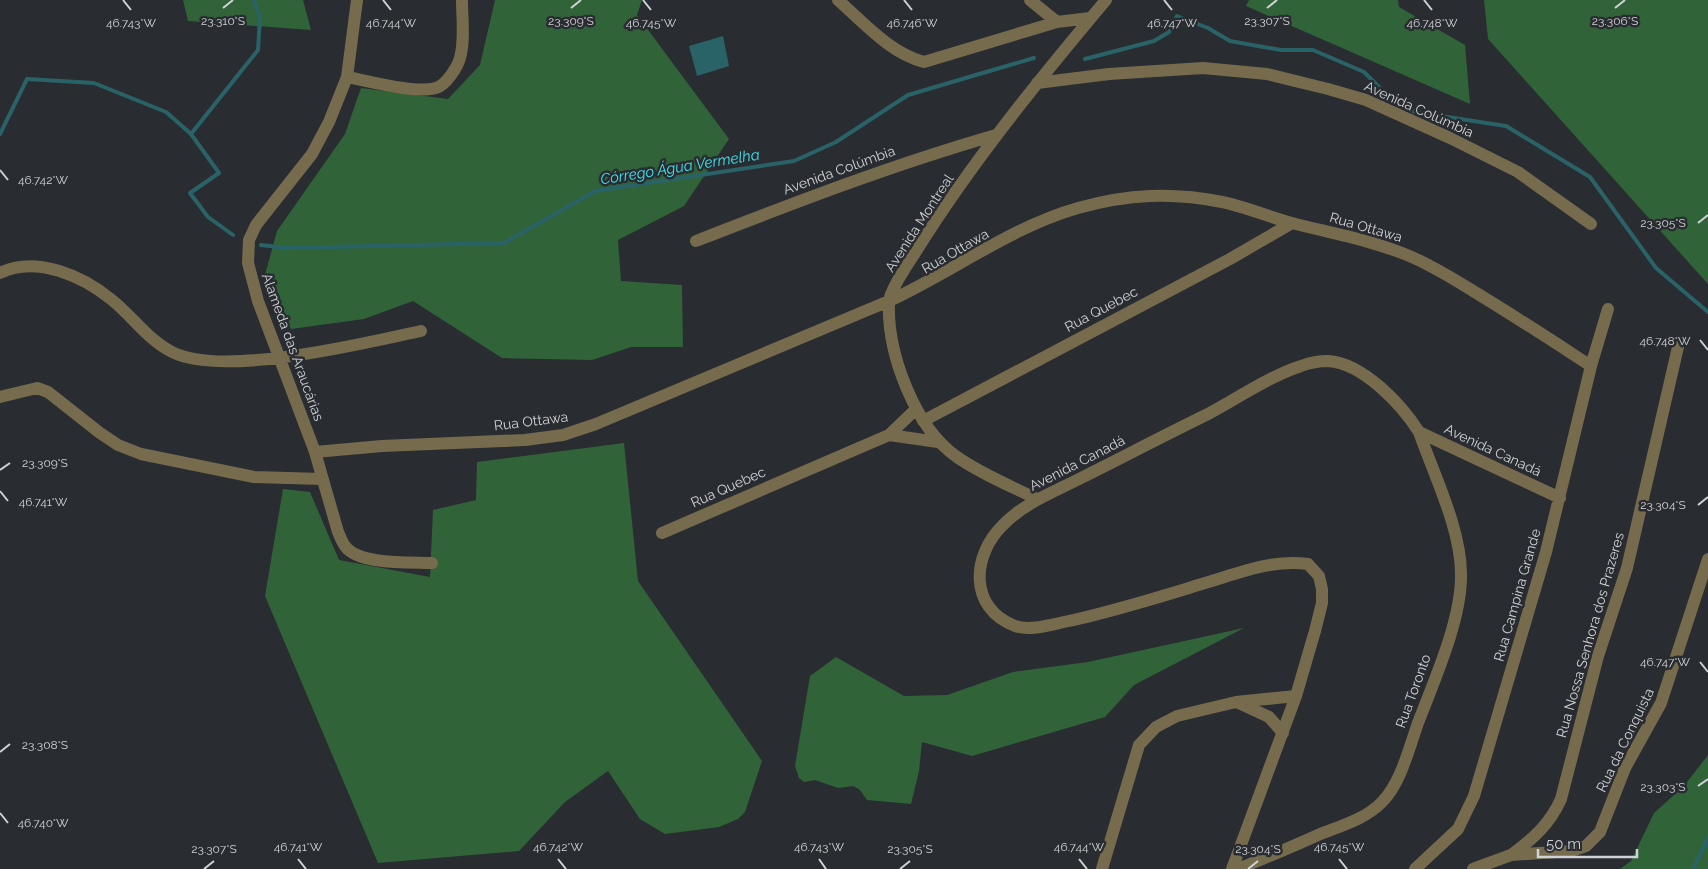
<svg xmlns="http://www.w3.org/2000/svg" width="1708" height="869" font-family="Raleway,sans-serif">
<rect width="100%" height="100%" fill="#292c31"/>
<path fill="#316339" d="M 183,0 L 303,0 L 311,30 L 188,21 Z
M 495,0 L 642,0 L 637,15 L 729,139 L 684,206 L 618,240 L 621,281 L 682,285 L 683,347 L 631,347 L 592,360 L 502,358 L 413,301 L 364,319 L 291,329 L 265,275 L 277,231 L 345,134 L 361,88 L 448,99 L 480,65 Z
M 1249,0 L 1398,0 L 1399,7 L 1465,45 L 1470,104 L 1246,6 Z
M 1484,0 L 1708,0 L 1708,284 L 1488,39 Z
M 624,443 L 638,581 L 762,761 L 745,812 L 738,819 L 719,827 L 665,834 L 640,819 L 608,771 L 565,802 L 519,851 L 378,863 L 265,596 L 283,489 L 310,492 L 339,560 L 430,577 L 433,510 L 476,500 L 477,462 Z
M 1244,628 L 1134,685 L 1105,717 L 972,756 L 922,742 L 919,771 L 911,804 L 867,800 L 860,790 L 853,786 L 838,788 L 815,780 L 804,782 L 799,778 L 795,766 L 810,676 L 836,657 L 904,696 L 947,695 L 1013,672 L 1088,662 Z
M 1708,755 L 1708,869 L 1620,869 L 1631,861 L 1654,813 L 1684,786 Z"/>
<path fill="#296367" d="M 723,36 L 729,66 L 697,76 L 689,46 Z"/>
<g fill="none" stroke-linecap="round" stroke-linejoin="round">
<path stroke="#296367" stroke-width="4" d="M 1085,59 L 1154,41 L 1169,32 L 1177,16 L 1208,28 L 1230,41 L 1281,50 L 1313,50 L 1364,72 L 1388,96 L 1415,112 L 1506,126 L 1590,177 L 1656,268 L 1708,312
M 0,134 L 27,79 L 94,83 L 166,112 L 191,134 L 219,173 L 190,193 L 208,217 L 233,235
M 191,134 L 258,50 L 260,18 L 254,0
M 261,245 L 287,248 L 504,243 L 595,191 L 794,161 L 836,142 L 908,95 L 1034,58
M 1693,869 L 1708,837"/>
<path stroke="#766b4d" stroke-width="12" d="M 357,0 L 347,77 L 329,122 L 312,154 L 256,225 L 249,240 L 248,263 L 258,301 L 315,452 L 338,532 C 340,536 342,542 345,546 C 358,565 410,562 432,563
M 838,0 C 864,23 890,53 924,62 L 1057,22
M 1030,0 L 1057,22 L 1090,18
M 347,77 C 369,81 415,94 436,88 C 446,85 457,68 460,58 C 465,40 462,19 462,0
M 1037,83 L 1109,74 L 1203,68 L 1267,74 L 1328,89 L 1366,100 L 1450,138 L 1518,172 L 1591,224
M 696,241 C 796,202 892,165 996,135
M 0,273 C 36,255 83,276 112,300 C 132,316 148,340 172,352 C 223,378 364,343 421,331
M 0,397 L 37,388 L 48,392 L 100,433 L 118,445 L 141,454 L 254,477 L 322,479
M 923,421 L 1230,259 L 1292,223
M 889,435 L 916,409
M 315,452 L 382,446 L 525,440 L 563,435 L 596,424 L 889,301 C 952,272 1011,227 1078,208 C 1128,194 1172,192 1222,202 C 1246,207 1269,217 1292,223 C 1331,233 1370,240 1407,255 C 1432,265 1455,280 1478,294 C 1516,317 1554,342 1591,366
M 1037,499 C 1011,486 981,474 957,457 C 915,428 887,353 889,303 C 889,291 908,264 915,253 C 971,163 1038,81 1106,0
M 662,533 L 889,435 L 938,442
M 1239,703 L 1269,717 L 1283,733
M 1511,855 C 1533,839 1550,824 1561,799 L 1598,656 L 1627,568 L 1678,347
M 1102,869 L 1139,745 L 1156,727 L 1177,716 L 1236,702 L 1296,696
M 1232,869 L 1296,696 L 1315,631 L 1322,603 L 1322,589 L 1319,576 L 1308,564 C 1272,559 1239,573 1205,583 C 1159,597 1112,612 1064,622 C 1050,625 1029,631 1015,626 C 968,608 972,555 1003,525 C 1024,503 1054,492 1081,478 C 1123,457 1165,435 1208,414 C 1238,398 1268,377 1301,366 C 1309,363 1319,361 1328,361 C 1363,363 1402,405 1419,432 L 1560,498
M 1238,869 C 1265,858 1292,847 1318,835 C 1340,826 1366,819 1382,802 C 1401,783 1409,748 1418,723 C 1434,681 1462,619 1461,574 C 1461,529 1434,475 1419,432
M 1415,869 L 1458,829 L 1474,796 L 1546,552 L 1591,366 L 1608,309
M 1473,869 L 1511,855 L 1571,851 L 1586,846 L 1600,832 L 1625,768 L 1661,703 L 1708,559"/>
</g>
<path fill="none" stroke="#d0d2d5" stroke-width="2" d="M 123,0 L 131,10M 383,0 L 391,10M 643,0 L 651,10M 904,0 L 912,10M 1164,0 L 1172,10M 1424,0 L 1432,10M 223,8 L 233,0M 571,8 L 581,0M 1267,8 L 1277,0M 1615,8 L 1625,0M 0,170 L 8,180M 1698,223 L 1708,215M 1700,340 L 1708,350M 0,470 L 10,463M 0,491 L 8,501M 1698,505 L 1708,497M 1700,662 L 1708,672M 0,752 L 10,744M 1698,786 L 1708,779M 0,813 L 8,823M 298,859 L 306,869M 558,859 L 566,869M 819,859 L 826,869M 1079,859 L 1087,869M 1339,859 L 1347,869M 204,869 L 214,861M 900,869 L 910,861M 1248,869 L 1258,861"/>
<g text-anchor="middle" dominant-baseline="central" stroke-width="5" stroke-linejoin="round" paint-order="stroke">
<g font-size="14" fill="#d0d2d5" stroke="#292c31">
<text transform="translate(1419 109) rotate(24)">Avenida Colúmbia</text>
<text transform="translate(839 170) rotate(-20)">Avenida Colúmbia</text>
<text transform="translate(919 223) rotate(-57)">Avenida Montreal</text>
<text transform="translate(1366 227) rotate(16)">Rua Ottawa</text>
<text transform="translate(955 251) rotate(-30)">Rua Ottawa</text>
<text transform="translate(1101 309) rotate(-28)">Rua Quebec</text>
<text transform="translate(293 347) rotate(70)">Alameda das Araucárias</text>
<text transform="translate(531 421) rotate(-7)">Rua Ottawa</text>
<text transform="translate(1493 450) rotate(25)">Avenida Canadá</text>
<text transform="translate(1077 463) rotate(-27)">Avenida Canadá</text>
<text transform="translate(728 487) rotate(-24)">Rua Quebec</text>
<text transform="translate(1517 595) rotate(-74)">Rua Campina Grande</text>
<text transform="translate(1590 635) rotate(-74)">Rua Nossa Senhora dos Prazeres</text>
<text transform="translate(1413 691) rotate(-70)">Rua Toronto</text>
<text transform="translate(1625 740) rotate(-64)">Rua da Conquista</text>
</g>
<g font-size="15" font-style="italic" fill="#3fe4ef" stroke="#292c31">
<text transform="translate(680 167) rotate(-9)">Córrego Água Vermelha</text>
</g>
</g>
<g font-size="12" text-anchor="middle" fill="#d0d2d5" stroke="#292c31" stroke-width="5" stroke-linejoin="round" paint-order="stroke">
<text x="223" y="25">23.310°S</text>
<text x="571" y="25">23.309°S</text>
<text x="1267" y="25">23.307°S</text>
<text x="1615" y="25">23.306°S</text>
<text x="131" y="27">46.743°W</text>
<text x="391" y="27">46.744°W</text>
<text x="651" y="27">46.745°W</text>
<text x="912" y="27">46.746°W</text>
<text x="1172" y="27">46.747°W</text>
<text x="1432" y="27">46.748°W</text>
<text x="43" y="184">46.742°W</text>
<text x="1663" y="227">23.305°S</text>
<text x="1665" y="345">46.748°W</text>
<text x="45" y="467">23.309°S</text>
<text x="43" y="506">46.741°W</text>
<text x="1663" y="509">23.304°S</text>
<text x="1665" y="666">46.747°W</text>
<text x="45" y="749">23.308°S</text>
<text x="1663" y="791">23.303°S</text>
<text x="43" y="827">46.740°W</text>
<text x="298" y="851">46.741°W</text>
<text x="558" y="851">46.742°W</text>
<text x="819" y="851">46.743°W</text>
<text x="1079" y="851">46.744°W</text>
<text x="1339" y="851">46.745°W</text>
<text x="214" y="853">23.307°S</text>
<text x="910" y="853">23.305°S</text>
<text x="1258" y="853">23.304°S</text>
</g>
<path d="M1538 849v8h99v-8" fill="none" stroke="#d0d2d5" stroke-width="2.5"/>
<text x="1546" y="849" font-size="15" fill="#d0d2d5" stroke="#292c31" stroke-width="4" paint-order="stroke">50 m</text>
</svg>
